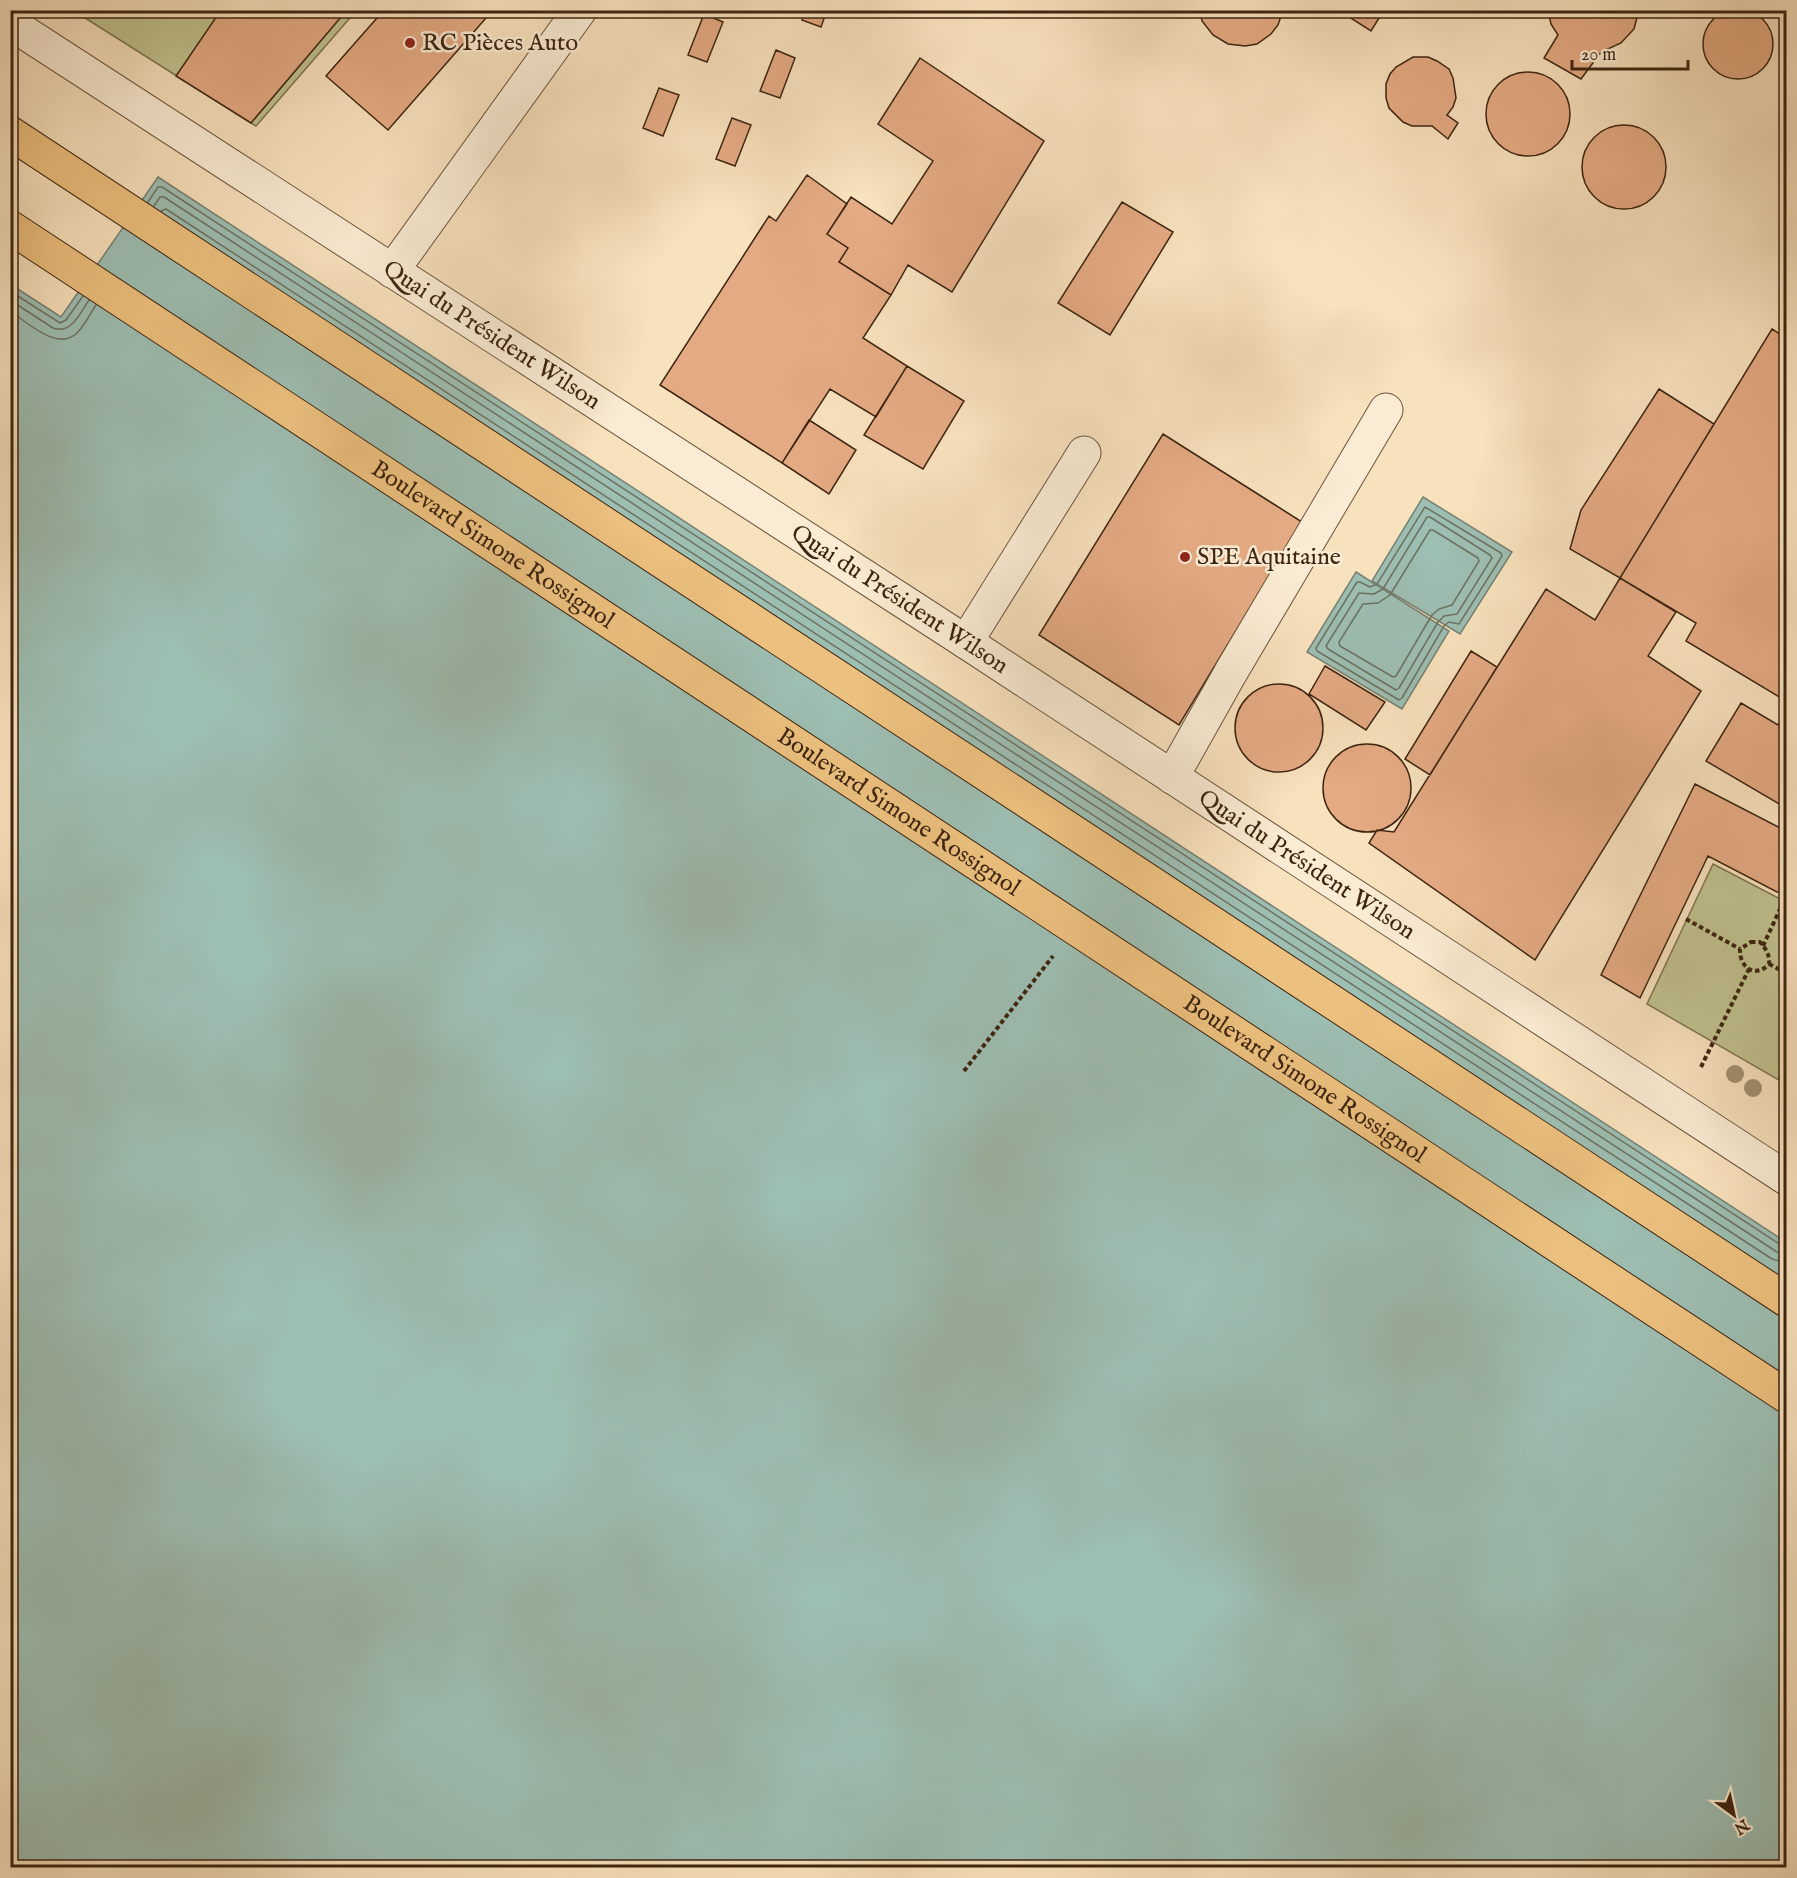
<svg xmlns="http://www.w3.org/2000/svg" width="1797" height="1878" font-family="'IM FELL English',serif">
<rect width="100%" height="100%" fill="#f8e1bd"/>
<filter id="stains"><feTurbulence type="fractalNoise" baseFrequency=".00333" numOctaves="4"/><feColorMatrix values="0 0 0 0 .2 0 0 0 0 .09 0 0 0 0 .02 0 0 0 .5 -.17"/></filter>
<radialGradient id="worn" r=".72"><stop offset=".6" stop-color="#630" stop-opacity="0"/><stop offset="1" stop-color="#630" stop-opacity=".3"/></radialGradient>
<path fill="#c0c28f" stroke="#7e7450" stroke-width="1.5" d="M 74,11 L 356,11 L 256,126 Z
M 1713,864 L 1786,902 L 1786,1078 L 1784,1083 L 1647,1004 Z"/>
<path fill="#9dbeb2" stroke="#778172" stroke-width="1.5" d="M 158,177 L 1786,1242 L 1786,1867 L 11,1867 L 10,284 L 61,317 Z
M 1423,497 L 1512,552 L 1460,634 L 1372,581 Z
M 1356,572 L 1449,631 L 1402,709 L 1307,652 Z"/>
<g fill="none" stroke-linecap="round" stroke-linejoin="round">
<path stroke="#6d7262" stroke-width="1.5" d="M 148,202 L 158,187 L 162,187 L 1781,1245 L 1786,1246
M 154,206 L 160,197 L 164,197 L 1777,1252 L 1786,1254
M 161,211 L 166,209 L 1772,1259 L 1786,1263
M 10,291 L 60,323 L 66,320 L 83,296
M 10,300 L 53,328 C 71,335 80,313 89,300
M 10,311 C 27,322 57,352 77,333 C 85,325 90,314 96,305
M 1425,507 L 1501,553 L 1502,556 L 1459,624 L 1449,622 L 1444,626 L 1402,698 L 1399,700 L 1317,651 L 1316,648 L 1357,582 L 1360,582 L 1370,587 L 1377,584 Z
M 1427,517 L 1430,517 L 1490,555 L 1492,558 L 1457,614 L 1444,616 L 1438,622 L 1399,688 L 1396,690 L 1328,649 L 1326,646 L 1359,593 L 1374,594 L 1383,589 Z
M 1430,530 L 1433,530 L 1478,558 L 1479,561 L 1452,605 L 1439,609 L 1432,615 L 1396,676 L 1393,677 L 1340,646 L 1339,642 L 1363,604 L 1378,603 L 1390,595 Z"/>
</g>
<path fill="#e4aa83" stroke="#3d2511" stroke-width="1.5" d="M1703 44a35 35 0 1 1 70 0a35 35 0 1 1-70 0Z
M 221,10 L 347,10 L 251,123 L 176,76 Z
M 384,10 L 493,10 L 388,130 L 326,76 Z
M 805,10 L 827,10 L 821,27 L 802,20 Z
M 1200,10 L 1283,10 L 1278,25 L 1271,34 L 1257,44 L 1245,46 L 1228,44 L 1213,35 L 1202,21 Z
M 1349,10 L 1384,10 L 1371,31 L 1346,15 Z
M 1481,10 L 1497,10 L 1492,17 Z
M 1548,10 L 1639,10 L 1634,29 L 1621,43 L 1601,52 L 1581,79 L 1544,58 L 1558,35 L 1551,24 Z
M 704,14 L 723,22 L 707,62 L 688,55 Z
M 776,50 L 795,58 L 780,98 L 760,91 Z
M 1413,57 L 1428,57 L 1437,61 L 1449,69 L 1453,78 L 1456,98 L 1453,107 L 1447,115 L 1458,123 L 1448,139 L 1432,126 L 1412,126 L 1403,122 L 1389,108 L 1386,98 L 1386,84 L 1390,74 L 1396,67 Z
M 920,58 L 1044,141 L 952,292 L 908,265 L 891,295 L 839,262 L 848,248 L 827,234 L 851,197 L 892,224 L 933,161 L 878,124 Z
M1486 114a42 42 0 1 1 84 0a42 42 0 1 1-84 0Z
M 659,88 L 679,95 L 663,136 L 643,128 Z
M 732,118 L 751,125 L 735,166 L 716,159 Z
M1582 167a42 42 0 1 1 84 0a42 42 0 1 1-84 0Z
M 807,175 L 847,204 L 827,234 L 848,248 L 839,262 L 891,295 L 863,338 L 907,366 L 876,417 L 830,389 L 782,463 L 660,385 L 769,216 L 776,221 Z
M 1122,202 L 1173,232 L 1110,335 L 1058,303 Z
M 1772,329 L 1786,338 L 1786,701 L 1686,641 L 1696,623 L 1620,578 Z
M 907,366 L 964,401 L 923,469 L 864,435 Z
M 1659,389 L 1714,424 L 1620,578 L 1570,549 L 1581,510 Z
M 809,420 L 856,450 L 829,494 L 782,463 Z
M 1163,434 L 1302,522 L 1179,725 L 1039,635 Z
M 1620,578 L 1676,612 L 1648,656 L 1701,691 L 1535,960 L 1369,843 L 1377,830 L 1394,832 L 1546,589 L 1595,620 Z
M 1471,651 L 1497,667 L 1430,775 L 1405,759 Z
M 1325,666 L 1385,702 L 1366,730 L 1309,694 Z
M1235 728a44 44 0 1 1 88 0a44 44 0 1 1-88 0Z
M 1741,703 L 1778,725 L 1786,710 L 1786,796 L 1781,805 L 1706,761 Z
M1323 788a44 44 0 1 1 88 0a44 44 0 1 1-88 0Z
M 1695,784 L 1786,831 L 1786,891 L 1777,892 L 1708,856 L 1640,998 L 1601,975 Z"/>
<g fill="none" stroke-linecap="round" stroke-linejoin="round">
<g stroke="#6c543c" stroke-width="35">
<g id="minor">
<path id="s1" d="M 10,23 L 966,642 L 1786,1178"/>
<path d="M 392,271 L 580,10"/>
<path d="M 966,642 L 1084,453"/>
<path d="M 1172,777 L 1231,672 L 1386,410"/>
</g>
</g>
<g stroke="#3d2511" stroke-width="35">
<g id="major">
<path d="M 10,133 L 1786,1300"/>
<path id="s2" d="M 10,227 L 1786,1396"/>
</g>
</g>
<path stroke="#3d2511" stroke-width="4" stroke-dasharray="4.5 3" stroke-linecap="butt" d="M 1686,919 L 1740,949
M 1751,942 L 1760,942 C 1766,949 1770,955 1769,964 C 1755,979 1739,967 1740,949 Z
M 1763,946 L 1781,907
M 1769,964 L 1786,973
M 1701,1067 L 1749,969
M 964,1071 L 1053,956"/>
<use href="#minor" stroke="#faecd4" stroke-width="33"/>
<use href="#major" stroke="#ecc07e" stroke-width="33"/>
</g>
<g fill="#a38f6f">
<circle cx="1735" cy="1074" r="9"/>
<circle cx="1753" cy="1088" r="9"/>
</g>
<g fill="#8f2418" stroke="#faecd4" stroke-width="2">
<circle cx="410" cy="43" r="6"/>
<circle cx="1185" cy="557" r="6"/>
</g>
<g text-anchor="middle" dominant-baseline="central" stroke-width="5" stroke-linejoin="round" paint-order="stroke">
<g font-size="24" fill="#3d2511" stroke="#faecd4" text-anchor="start">
<text x="422" y="43">RC Pièces Auto</text>
<text x="1197" y="557">SPE Aquitaine</text>
</g>
<g font-size="24" fill="#3d2511" stroke="#faecd4">
<text stroke="none"><textPath href="#s1" startOffset="574">Quai du Président Wilson</textPath></text>
<text stroke="none"><textPath href="#s2" startOffset="578">Boulevard Simone Rossignol</textPath></text>
<text stroke="none"><textPath href="#s1" startOffset="1060">Quai du Président Wilson</textPath></text>
<text stroke="none"><textPath href="#s2" startOffset="1064">Boulevard Simone Rossignol</textPath></text>
<text stroke="none"><textPath href="#s1" startOffset="1546">Quai du Président Wilson</textPath></text>
<text stroke="none"><textPath href="#s2" startOffset="1550">Boulevard Simone Rossignol</textPath></text>
</g>
</g>
<rect width="1797" height="1878" fill="none" stroke="#f8e1bd" stroke-width="36"/>
<rect x="12" y="12" width="1773" height="1854" fill="none" stroke="#3d2511" stroke-width="3"/>
<rect x="18" y="18" width="1761" height="1842" fill="none" stroke="#3d2511" stroke-width="1.5"/>
<g transform="translate(1734 1815) rotate(147)" stroke="#faecd4" stroke-width="4.5" paint-order="stroke">
<path d="M0-4.5L10 22L0 15L-10 22Z" fill="#3d2511"/>
<text y="-9" font-size="16" font-weight="bold" text-anchor="middle" fill="#3d2511">N</text>
</g>
<path d="M1572 60v9h116v-9" fill="none" stroke="#3d2511" stroke-width="3"/>
<text x="1581" y="60" font-size="18" fill="#3d2511" stroke="#faecd4" stroke-width="4.5" paint-order="stroke">20 m</text>
<rect width="100%" height="100%" filter="url(#stains)"/>
<rect width="100%" height="100%" fill="url(#worn)"/>
</svg>
